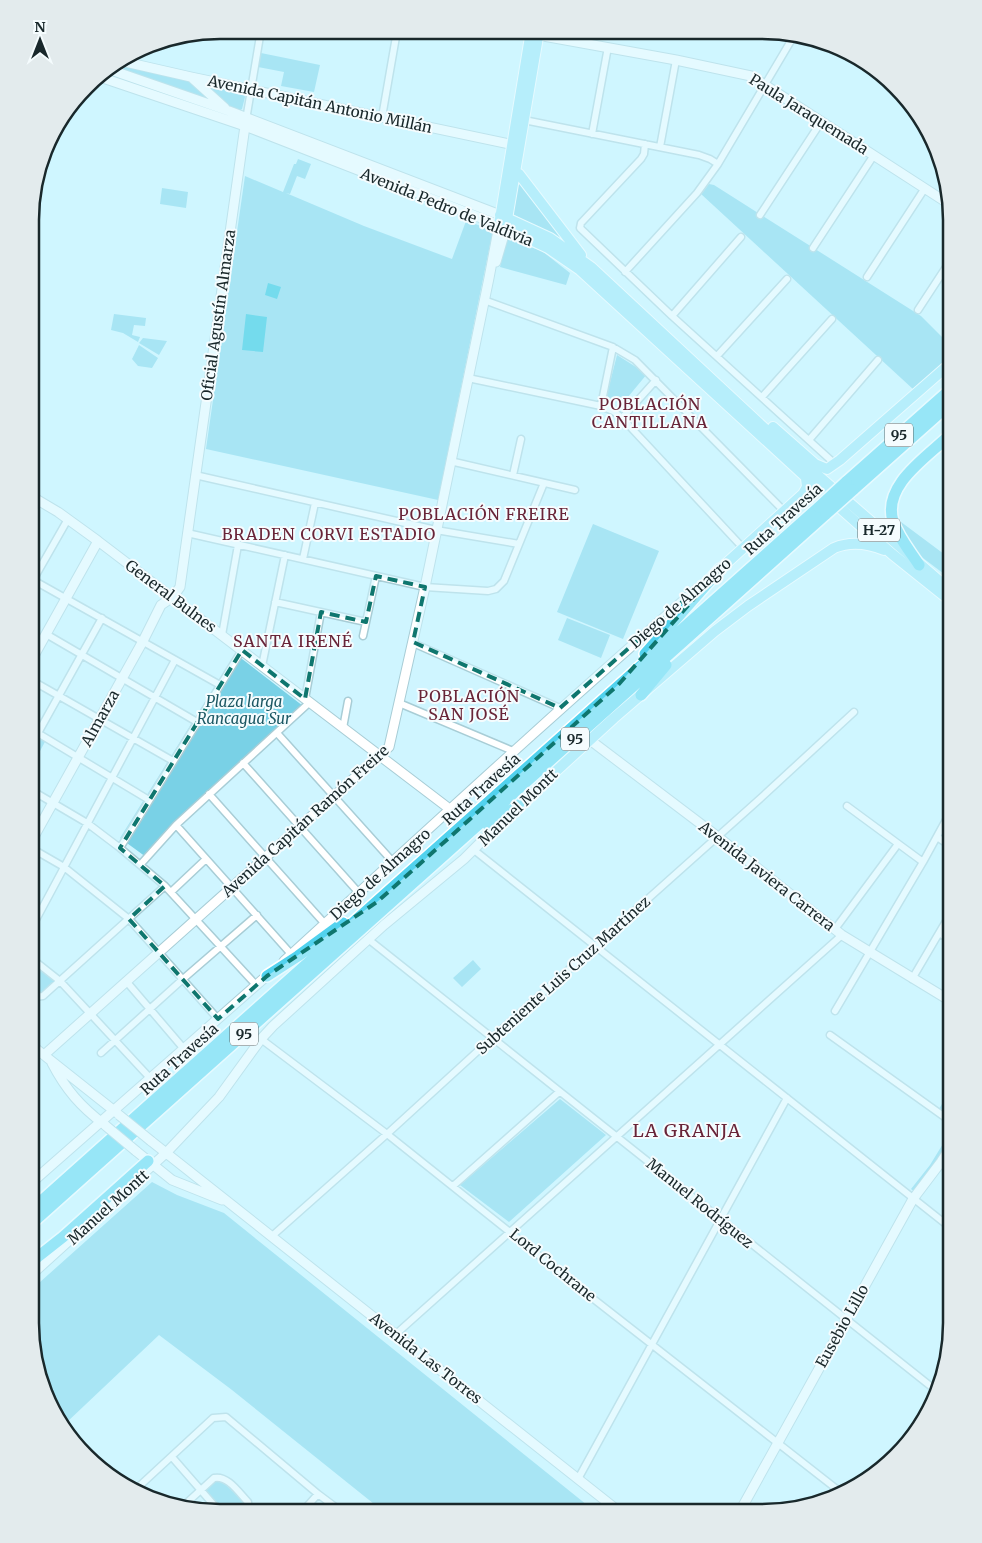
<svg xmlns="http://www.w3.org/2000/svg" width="982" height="1543" font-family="Merriweather,serif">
<rect width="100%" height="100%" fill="#cff5ff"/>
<path fill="#79d1e6" d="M 261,53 L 320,65 L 314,92 L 281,86 L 284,72 L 258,67 Z
M 116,64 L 186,79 L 211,101 L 111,67 Z
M 203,83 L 243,92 L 245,97 L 242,109 L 239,111 L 230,109 Z
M 298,159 L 311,164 L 305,179 L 297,176 L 290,194 L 286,193 L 364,226 L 452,259 L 466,221 L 493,230 L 438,500 L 206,449 L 245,176 L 283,192 L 294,164 L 296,164 Z
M 519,178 L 565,243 L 554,235 L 512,214 Z
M 709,184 L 714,185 L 921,316 L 952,347 L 952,357 L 914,390 L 701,194 Z
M 162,188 L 188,192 L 186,208 L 160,204 Z
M 507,239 L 542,251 L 570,273 L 566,285 L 500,267 Z
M 114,314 L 146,318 L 145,326 L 134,325 L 132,335 L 140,337 L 138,342 L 123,333 L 111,330 Z
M 143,338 L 167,341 L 159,355 L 139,343 Z
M 139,345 L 158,358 L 152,368 L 138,366 L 132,359 Z
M 617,355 L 647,374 L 623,403 L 606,398 Z
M 897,519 L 952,560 L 952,580 L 919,555 L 904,537 Z
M 593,524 L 659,551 L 623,639 L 557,612 Z
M 567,618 L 610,635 L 601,658 L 558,640 Z
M 237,655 L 303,706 C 250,755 193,801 146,857 L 120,838 L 218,681 Z
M 31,729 L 47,738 L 31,768 Z
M 31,958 L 60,981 L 43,996 L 30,993 Z
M 473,960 L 481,969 L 462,987 L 453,978 Z
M 952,1087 L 952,1126 L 936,1114 Z
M 560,1099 L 606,1135 L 509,1222 L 460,1185 Z
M 952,1129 L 952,1157 L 920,1196 L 911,1189 L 930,1165 Z
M 152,1182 L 177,1195 L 224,1213 L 597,1513 L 384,1512 L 232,1390 L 159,1335 L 66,1423 L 51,1408 L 45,1396 L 30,1323 L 30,1291 Z
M 222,1481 L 245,1503 L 245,1510 L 242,1512 L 223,1511 L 203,1490 L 214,1482 Z"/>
<path fill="#06bad8" d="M 268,283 L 281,287 L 277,299 L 265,295 Z
M 246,314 L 267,317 L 263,352 L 242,350 Z"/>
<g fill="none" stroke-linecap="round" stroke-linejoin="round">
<path stroke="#06bad8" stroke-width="2" d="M 31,470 C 40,445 37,422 31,396"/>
<g stroke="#a8cdd6" stroke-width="9">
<path id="street" d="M 856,57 L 882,73
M 382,117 L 397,31
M 246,120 L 261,30
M 524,120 L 699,155 L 710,159 L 718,164
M 592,134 L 608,47
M 645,144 L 644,154 L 641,159 L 581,223 L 580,228 L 672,316 L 835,464
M 660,147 L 676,60
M 760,215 L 821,122
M 813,248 L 874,155
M 625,272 L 697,193 L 718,164 L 795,34
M 867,277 L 925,188
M 484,300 L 613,347 L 635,360 L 783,510
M 918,310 L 952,258
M 672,316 L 741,237
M 717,356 L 787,279
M 468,378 L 601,406 L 613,411 L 622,418 L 743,548
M 762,397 L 832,319
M 601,406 L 613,347
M 622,418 L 656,380
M 809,440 L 878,360
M 450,461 L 575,490
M 195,475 L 436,530 L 519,544
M 513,475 L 521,439
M 187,533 L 425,587 L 488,591 L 496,589 L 504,581 L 544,483
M 949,556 L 952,551
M 303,559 L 315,503
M 33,580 L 220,685
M 32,582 L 68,519
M 275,602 L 366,622
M 46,634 L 197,722
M 222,635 L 238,545
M 363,636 L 376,576
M 413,643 L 560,708
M 262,666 L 285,555
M 31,680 L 173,761
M 305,699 L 321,612
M 399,703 L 513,751
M 343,728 L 348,701
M 31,729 L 149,800
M 38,733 L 102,618
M 277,733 L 393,862
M 243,763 L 359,893
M 31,790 L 87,823 L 120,848 L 165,886 L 256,985
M 209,794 L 325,924
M 847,806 L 923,862
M 176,825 L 291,954
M 937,837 L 952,847
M 31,848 L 64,867 L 129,919 L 218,1019
M 120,848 L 242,650
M 474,850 L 952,1229
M 140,865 L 176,825 L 310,702
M 171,892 L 206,859
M 31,929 L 175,660
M 835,929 L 898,844
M 939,933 L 952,941
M 368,939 L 938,1392
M 31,958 L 60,981 L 150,1078
M 912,979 L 952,911
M 126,981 L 184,1049
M 30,993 L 35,997 L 43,996 L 165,886
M 835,1011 L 923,862 L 952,809
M 830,1035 L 946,1118 L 952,1117
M 261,1039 L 387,1134 L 591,1297 L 843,1494
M 101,1053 L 183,979 L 257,915
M 453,1186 L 559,1092
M 272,1236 L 387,1134 L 492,1038 L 763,796 L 854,712
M 396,1334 L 842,935
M 172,1457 L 219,1511
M 578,1479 L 787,1098
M 134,1491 L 213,1418 L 226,1417 L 318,1494 L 342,1512
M 181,1508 L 214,1478 C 228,1475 239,1493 248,1502 L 246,1512
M 302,1512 L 318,1494"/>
</g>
<g stroke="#a8cdd6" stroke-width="11">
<path id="secondary" d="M 538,35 L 676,60 L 751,76 L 949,204
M 121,61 L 191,77 L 519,146
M 108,69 L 229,111 L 500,215
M 192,78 L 225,108
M 496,262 L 506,228
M 31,496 L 58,512 L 98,541 L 451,810
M 31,661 L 98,541
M 590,740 L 718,837 L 842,935 L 952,1002
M 31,842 L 143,641 L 161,605 L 173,597 L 180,587 L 245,126
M 284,961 C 421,836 557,710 698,588
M 30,1044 L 117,1113
M 44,1055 L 389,747 L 425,587 L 489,278 L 499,225 L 245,126 L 97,76
M 52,1063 C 66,1090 81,1107 105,1125
M 151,1141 L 621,1513
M 136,1151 L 172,1180 L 222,1200
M 30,1184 L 270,973
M 30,1276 L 166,1153 L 219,1097 L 261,1039 L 273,1026 L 384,925 L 464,859 L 506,817
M 739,1513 L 913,1199 L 941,1162 L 952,1145"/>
</g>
<g stroke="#fff" stroke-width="12">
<path id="primary" d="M 531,31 L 499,225 L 548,248 L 580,270 L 831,500 L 892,554 L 952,602
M 512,170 L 519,174 L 581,255
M 500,215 L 550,238 L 591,267 L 776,439 L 952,592
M 506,225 L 539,31
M 773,427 L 815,464 L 827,469 L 840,460 L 952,362
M 720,569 L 803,494 L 807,487 L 806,478
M 519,805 L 614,718 L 715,631 L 748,606 L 834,548 C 851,541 867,543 884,550"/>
</g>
<g stroke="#fff" stroke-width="14">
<path id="highway" d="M 846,482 L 952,388
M 853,490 L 952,402
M 919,565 C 910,551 898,537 893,521 C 882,484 929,456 952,433
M 645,654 L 720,569
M 641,695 L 666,665
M 488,825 L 519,805
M 267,976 L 298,956 L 343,923
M 30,1211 L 819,507
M 30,1225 L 826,514
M 30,1263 L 63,1237 L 148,1161"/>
</g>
<use href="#street" stroke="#fff" stroke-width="6"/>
<use href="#secondary" stroke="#fff" stroke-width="9"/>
<use href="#primary" stroke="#97e4f5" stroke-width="10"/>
<use href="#highway" stroke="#52d2ee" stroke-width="11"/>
<g stroke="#a8cdd6" stroke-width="11" stroke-linecap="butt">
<path id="secondary-bridge" d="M 119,1115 L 151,1141
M 106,1126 L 136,1151"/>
</g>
<g stroke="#fff" stroke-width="14" stroke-linecap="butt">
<path id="highway-bridge" d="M 819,507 L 846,482
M 826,514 L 853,490"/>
</g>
<use href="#secondary-bridge" stroke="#fff" stroke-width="9"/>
<use href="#highway-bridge" stroke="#52d2ee" stroke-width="11"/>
</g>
<path d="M0 0H982V1543H0ZM 720,569 L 619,684 L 469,820 L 377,902 L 267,976 L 218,1019 L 129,919 L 165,886 L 120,848 L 242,650 L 305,699 L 321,612 L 366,622 L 376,576 L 425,587 L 413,642 L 560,708 Z" fill="#cff5ff" fill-opacity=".55" fill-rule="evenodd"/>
<path fill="none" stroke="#0f766e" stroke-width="4" stroke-dasharray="10 6" stroke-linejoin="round" d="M 720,569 L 619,684 L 469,820 L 377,902 L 267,976 L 218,1019 L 129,919 L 165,886 L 120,848 L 242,650 L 305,699 L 321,612 L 366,622 L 376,576 L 425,587 L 413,642 L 560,708 Z"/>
<g text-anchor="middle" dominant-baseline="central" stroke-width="4" stroke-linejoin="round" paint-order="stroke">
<g fill="#f5fcfe" stroke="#5b686a" stroke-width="1">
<rect x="885" y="423.5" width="28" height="23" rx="4"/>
<rect x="858" y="518.5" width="42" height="23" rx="4"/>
<rect x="561" y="727.5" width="28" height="23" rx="4"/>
<rect x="230" y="1022.5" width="28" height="23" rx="4"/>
</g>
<g font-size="14" font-weight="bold" fill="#19282b">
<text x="899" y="435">95</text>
<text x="879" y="530">H-27</text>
<text x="575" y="739">95</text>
<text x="244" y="1034">95</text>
</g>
<g font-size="15" fill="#19282b" stroke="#f5fcfe">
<text transform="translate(320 104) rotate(12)">Avenida Capitán Antonio Millán</text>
<text transform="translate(809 114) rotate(32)">Paula Jaraquemada</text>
<text transform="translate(447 207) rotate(22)">Avenida Pedro de Valdivia</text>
<text transform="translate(218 315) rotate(-82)">Oficial Agustín Almarza</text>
<text transform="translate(783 519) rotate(-42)">Ruta Travesía</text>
<text transform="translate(171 596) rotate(37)">General Bulnes</text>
<text transform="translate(680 603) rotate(-41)">Diego de Almagro</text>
<text transform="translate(100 718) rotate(-61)">Almarza</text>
<text transform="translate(481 789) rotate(-42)">Ruta Travesía</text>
<text transform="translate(518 807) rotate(-44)">Manuel Montt</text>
<text transform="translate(305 821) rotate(-42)">Avenida Capitán Ramón Freire</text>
<text transform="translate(380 874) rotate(-42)">Diego de Almagro</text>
<text transform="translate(767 876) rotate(38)">Avenida Javiera Carrera</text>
<text transform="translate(563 975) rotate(-42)">Subteniente Luis Cruz Martínez</text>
<text transform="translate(179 1059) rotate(-42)">Ruta Travesía</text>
<text transform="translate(700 1203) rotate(39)">Manuel Rodríguez</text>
<text transform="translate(108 1207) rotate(-42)">Manuel Montt</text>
<text transform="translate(553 1265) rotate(39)">Lord Cochrane</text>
<text transform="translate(842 1326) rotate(-61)">Eusebio Lillo</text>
<text transform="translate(426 1358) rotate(38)">Avenida Las Torres</text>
</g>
<g font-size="15" font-style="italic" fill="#1b5763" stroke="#f5fcfe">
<text x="244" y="701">Plaza larga<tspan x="244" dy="17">Rancagua Sur</tspan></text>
</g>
<g font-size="16" letter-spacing="1" fill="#682438" stroke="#f5fcfe">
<text x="650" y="404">POBLACIÓN<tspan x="650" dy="18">CANTILLANA</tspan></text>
<text x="484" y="514">POBLACIÓN FREIRE</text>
<text x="329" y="534">BRADEN CORVI ESTADIO</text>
<text x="293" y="641">SANTA IRENÉ</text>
<text x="469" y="696">POBLACIÓN<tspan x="469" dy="18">SAN JOSÉ</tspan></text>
</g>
<g font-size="18" letter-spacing="1" fill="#682438" stroke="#f5fcfe">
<text x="687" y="1130">LA GRANJA</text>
</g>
</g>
<path d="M0 0H982V1543H0ZM220 39H762A181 181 0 0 1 943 220V1323A181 181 0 0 1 762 1504H220A181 181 0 0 1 39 1323V220A181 181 0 0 1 220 39Z" fill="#e3ebed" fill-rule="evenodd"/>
<path fill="none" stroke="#19282b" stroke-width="2.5" d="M220 39H762A181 181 0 0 1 943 220V1323A181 181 0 0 1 762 1504H220A181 181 0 0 1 39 1323V220A181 181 0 0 1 220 39Z"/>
<g transform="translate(40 40)" stroke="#f5fcfe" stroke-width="4" paint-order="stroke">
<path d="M0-4L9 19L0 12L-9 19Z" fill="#19282b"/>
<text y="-8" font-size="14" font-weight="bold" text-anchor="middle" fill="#19282b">N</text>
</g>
</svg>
